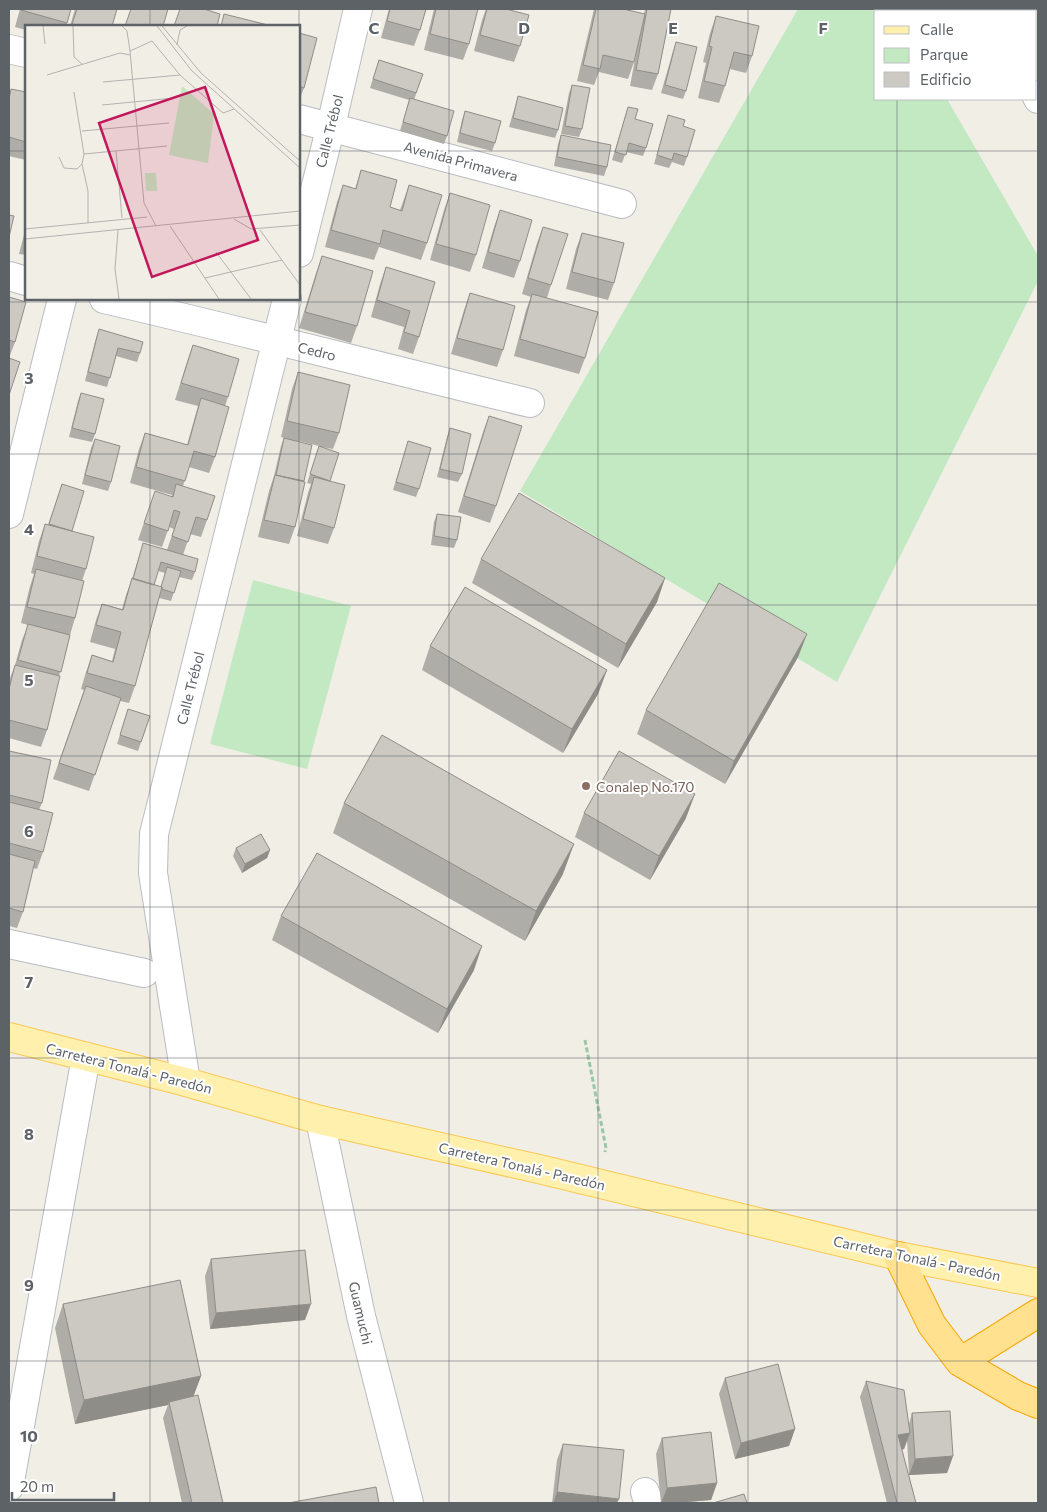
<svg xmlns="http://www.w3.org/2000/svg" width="1047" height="1512" font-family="Commissioner,sans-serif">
<rect width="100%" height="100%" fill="#f1eee6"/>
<path fill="#c2e9c1" d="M 798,9 L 895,9 L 897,11 L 876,11 L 876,99 L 947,99 L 1038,256 L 1038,281 L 837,682 L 520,491 Z
M 253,580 L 351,606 L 307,769 L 210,744 Z"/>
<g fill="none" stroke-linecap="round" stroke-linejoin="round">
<g stroke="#b8bcc0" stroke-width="30">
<path id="minor" d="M 981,9 L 982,11
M 9,49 L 26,53
M 1036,95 L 1038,99
M 299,119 L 622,204
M 299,253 L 331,126 L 358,9
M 9,276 L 26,281
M 104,299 C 247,332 388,369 530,403
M 9,514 L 62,299
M 9,944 L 144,973
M 186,1082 L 153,873 L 154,834 L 287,299
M 320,1120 L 361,1316 L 409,1503
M 9,1487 L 86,1057
M 645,1492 L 649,1503"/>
</g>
<g stroke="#fac956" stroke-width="30">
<path id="major" d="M 9,1037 L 186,1082 L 320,1120 L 539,1169 L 898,1256 L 1038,1283"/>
</g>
<g stroke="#f7a600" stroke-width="30">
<path id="highway" d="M 898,1256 L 932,1325 L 960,1362 L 1018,1396 L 1038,1404
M 960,1362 L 1038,1313"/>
</g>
<path stroke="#99c8a6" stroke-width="3" stroke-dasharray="5 2.5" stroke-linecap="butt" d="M 585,1040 L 606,1148 L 605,1152"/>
<use href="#minor" stroke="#fff" stroke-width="28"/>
<use href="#major" stroke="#fff1ad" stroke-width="28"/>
<use href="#highway" stroke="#ffe18f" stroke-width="28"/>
</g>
<path fill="#afada8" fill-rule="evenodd" d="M 20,9 L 71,9 L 66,26 L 26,26 L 26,30 L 15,27 Z
M 75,9 L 117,9 L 112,26 L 70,26 Z
M 389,9 L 426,9 L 420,30 L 414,46 L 381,38 Z
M 434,9 L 478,9 L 469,44 L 463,60 L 424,50 Z
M 486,9 L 506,9 L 520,46 L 514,62 L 474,51 L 482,20 Z
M 594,9 L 623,9 L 644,14 L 645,9 L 671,9 L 658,74 L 652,90 L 630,86 L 638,43 L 634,62 L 628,79 L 599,72 L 594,85 L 577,81 Z
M 716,16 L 752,56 L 746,73 L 730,69 L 725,86 L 719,103 L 698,98 L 706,63 L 703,62 L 710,33 Z
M 299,33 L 304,88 L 299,101 Z
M 676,42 L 686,91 L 683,99 L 661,93 L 673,51 Z
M 379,60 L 423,74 L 414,100 L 447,136 L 444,144 L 400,131 L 409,100 L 370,88 Z
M 572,85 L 582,129 L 579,137 L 561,134 L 569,93 Z
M 11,89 L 26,92 L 26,160 L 9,156 L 9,96 Z
M 518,96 L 558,130 L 555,138 L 509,127 Z
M 628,107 L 635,119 L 646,148 L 643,156 L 626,152 L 622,163 L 612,160 Z
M 465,111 L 495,143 L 492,151 L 457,142 L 462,120 Z
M 668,115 L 683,126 L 687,157 L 684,166 L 672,162 L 669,168 L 654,164 Z
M 561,135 L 607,167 L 604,176 L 554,166 L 558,144 Z
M 361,170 L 390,207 L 400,210 L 409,185 L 427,243 L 421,260 L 379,247 L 374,260 L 325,247 L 337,202 L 343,185 L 355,189 Z
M 450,193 L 476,255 L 470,272 L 430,260 L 444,210 Z
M 500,210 L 520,261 L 514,278 L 482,268 L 494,227 Z
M 26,227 L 26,255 L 19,254 Z
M 543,227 L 551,285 L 547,298 L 585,358 L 579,374 L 514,356 L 526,310 L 531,297 L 522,294 L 537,243 Z
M 582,233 L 614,283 L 608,300 L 566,289 L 576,249 Z
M 322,256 L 357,326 L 351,343 L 299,328 L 316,273 Z
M 386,267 L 435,282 L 419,337 L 413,354 L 398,349 L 404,327 L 371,317 L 380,284 Z
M 470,293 L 503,350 L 497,367 L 451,354 L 464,310 Z
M 9,297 L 15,342 L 9,358 L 9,395 Z
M 99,329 L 140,353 L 137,362 L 116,356 L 107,387 L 85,381 L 96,338 Z
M 193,345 L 228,397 L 225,406 L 215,457 L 209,473 L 189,467 L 183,486 L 207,520 L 201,537 L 190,534 L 183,555 L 195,572 L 192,580 L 179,577 L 171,601 L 159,598 L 135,686 L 129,703 L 120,701 L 89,791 L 53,779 L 84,690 L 81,689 L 86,672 L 92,655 L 112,661 L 115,649 L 90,642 L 96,620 L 102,604 L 122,609 L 126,595 L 132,578 L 132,579 L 143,543 L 167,550 L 174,529 L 169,527 L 162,547 L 138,540 L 155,491 L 172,497 L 172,495 L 130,483 L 139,449 L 145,433 L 187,445 L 198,406 L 175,400 L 187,362 ZM 158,571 L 165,573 L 161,587 L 154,585 Z
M 298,372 L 339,433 L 333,449 L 322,447 L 330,481 L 334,528 L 328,544 L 297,536 L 308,493 L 311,484 L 307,483 L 319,446 L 299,441 L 304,481 L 295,527 L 289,544 L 258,537 L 269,491 L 274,476 L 281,446 L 284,438 L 281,437 L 292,389 Z
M 81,393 L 95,434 L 92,442 L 69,437 L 78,401 Z
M 489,416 L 496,506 L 490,523 L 458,512 L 483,432 Z
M 450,428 L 462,474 L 458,482 L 437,477 L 447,437 Z
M 95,439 L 111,482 L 108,491 L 82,484 L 91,448 Z
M 408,441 L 419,489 L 416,497 L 393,490 Z
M 62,484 L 72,531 L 86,569 L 82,581 L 75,618 L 70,635 L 59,676 L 47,730 L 41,747 L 9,738 L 9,681 L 15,665 L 22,640 L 28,625 L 21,623 L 30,586 L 34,574 L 31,573 L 39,541 L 45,524 L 48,525 Z
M 437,514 L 457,540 L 454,548 L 431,545 L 434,522 Z
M 481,559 L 665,578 L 657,602 L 618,668 L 472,583 Z
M 807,634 L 798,657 L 725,784 L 637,734 L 646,710 Z
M 430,646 L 607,670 L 598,694 L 563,753 L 422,670 Z
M 128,709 L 150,716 L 138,751 L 117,744 Z
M 9,751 L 42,803 L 39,810 L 43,852 L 37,869 L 33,868 L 23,912 L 17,928 L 9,926 Z
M 344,803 L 563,874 L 525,941 L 333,833 Z
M 584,813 L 686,818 L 650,880 L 575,837 Z
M 236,848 L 270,850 L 267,858 L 242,873 L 233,856 Z
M 281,916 L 474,970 L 438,1033 L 272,940 Z
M 211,1259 L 305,1320 L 210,1329 L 205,1276 Z
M 63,1304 L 201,1376 L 193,1397 L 223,1503 L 182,1503 L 163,1418 L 168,1405 L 75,1424 L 55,1328 Z
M 725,1378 L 795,1429 L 789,1446 L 735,1459 L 719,1394 Z
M 866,1381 L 909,1424 L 912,1413 L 953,1456 L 947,1473 L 909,1475 L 907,1440 L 904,1449 L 902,1450 L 916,1503 L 887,1503 L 860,1397 Z
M 662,1438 L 717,1483 L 711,1500 L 674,1503 L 661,1503 L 656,1454 Z
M 563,1444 L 617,1503 L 552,1503 L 557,1460 Z"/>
<path fill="#8f8d88" d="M 665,578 L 657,602 L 618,668 L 626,644 Z
M 807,634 L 798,657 L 725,784 L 734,761 Z
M 607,670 L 598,694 L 563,753 L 572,729 Z
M 695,794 L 686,818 L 650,880 L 659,856 Z
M 574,844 L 563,874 L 525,941 L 536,911 Z
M 270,850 L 267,858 L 242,873 L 245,864 Z
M 482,946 L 474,970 L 438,1033 L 447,1009 Z
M 311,1304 L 305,1320 L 210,1329 L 216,1313 Z
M 201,1376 L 192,1400 L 169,1402 L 168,1405 L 75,1424 L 84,1400 Z
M 795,1429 L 789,1446 L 735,1459 L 741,1443 Z
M 910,1433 L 904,1449 L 892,1451 L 898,1435 Z
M 953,1456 L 947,1473 L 909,1475 L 915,1459 Z
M 717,1483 L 711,1500 L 674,1503 L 661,1503 L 667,1488 Z
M 557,1492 L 619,1499 L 617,1503 L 553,1503 Z"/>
<path fill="#ccc9c3" stroke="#8f8d88" d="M 21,9 L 71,9 L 67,23 L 21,10 Z
M 77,9 L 117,9 L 112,26 L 80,26 L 72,24 Z
M 131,9 L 168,9 L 163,26 L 125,26 Z
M 180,9 L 204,9 L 220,14 L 217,26 L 174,26 Z
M 390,9 L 426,9 L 420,30 L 387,21 Z
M 436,9 L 478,9 L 469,44 L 430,34 Z
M 487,9 L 506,9 L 529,15 L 520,46 L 480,35 Z
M 596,9 L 623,9 L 645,14 L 634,62 L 603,55 L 600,69 L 583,65 Z
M 647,9 L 671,9 L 658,74 L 636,70 Z
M 224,14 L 272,26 L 221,26 Z
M 716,16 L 759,26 L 752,56 L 734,52 L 725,86 L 704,81 L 712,47 L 709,46 Z
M 299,33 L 317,38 L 304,88 L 299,86 Z
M 676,42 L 697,47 L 686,91 L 665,85 Z
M 379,60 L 423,74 L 416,93 L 373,79 Z
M 572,85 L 590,88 L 582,129 L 565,126 Z
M 11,89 L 26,92 L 26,142 L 9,137 L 9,99 Z
M 518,96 L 563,108 L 558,130 L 513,118 Z
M 410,98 L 454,111 L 447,136 L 403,122 Z
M 628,107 L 638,109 L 635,119 L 653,124 L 646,148 L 629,143 L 626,155 L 615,152 Z
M 465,111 L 501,121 L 495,143 L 460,133 Z
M 668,115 L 685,120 L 683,126 L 695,130 L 687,157 L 674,153 L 672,160 L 657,155 Z
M 561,135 L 611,145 L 607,167 L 557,157 Z
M 361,170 L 397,180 L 390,207 L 402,211 L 409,185 L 442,195 L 427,243 L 383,230 L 380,244 L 331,230 L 343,185 L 356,189 Z
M 450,193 L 490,205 L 476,255 L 436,244 Z
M 500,210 L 532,220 L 520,261 L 488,252 Z
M 9,215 L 14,216 L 9,237 Z
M 543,227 L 568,234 L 551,285 L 528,278 Z
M 582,233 L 624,243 L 614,283 L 572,272 Z
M 322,256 L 373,271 L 357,326 L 305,312 Z
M 386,267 L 435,282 L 419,337 L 404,332 L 410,311 L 377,300 Z
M 470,293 L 515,306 L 503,350 L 457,338 Z
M 532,294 L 598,312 L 585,358 L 520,339 Z
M 9,297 L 26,302 L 15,342 L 9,340 Z
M 99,329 L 143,342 L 140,353 L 118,348 L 110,378 L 88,372 Z
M 193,345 L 239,359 L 228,397 L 181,383 Z
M 9,358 L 20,362 L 9,395 Z
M 298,372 L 350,385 L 339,433 L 287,421 Z
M 81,393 L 104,399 L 95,434 L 72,428 Z
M 201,398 L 229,407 L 215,457 L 194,451 L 185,481 L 136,467 L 145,433 L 188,445 Z
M 489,416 L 522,426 L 496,506 L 464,496 Z
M 450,428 L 471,434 L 462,474 L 440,469 Z
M 284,438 L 312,445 L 304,481 L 276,475 Z
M 95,439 L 120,446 L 111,482 L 85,475 Z
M 408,441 L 431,448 L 419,489 L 396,482 Z
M 319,446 L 339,453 L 330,481 L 310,474 Z
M 275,475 L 305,482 L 295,527 L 264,520 Z
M 314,477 L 345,485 L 334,528 L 303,519 Z
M 62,484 L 84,491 L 72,531 L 49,524 Z
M 176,484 L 215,496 L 207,520 L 196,517 L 188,542 L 172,536 L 180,512 L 174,510 L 168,531 L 144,523 L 155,491 L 173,497 Z
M 519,493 L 665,578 L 626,644 L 481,559 Z
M 437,514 L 461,517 L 457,540 L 434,536 Z
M 45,524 L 94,537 L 86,569 L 37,556 Z
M 143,543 L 198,559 L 195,572 L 161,562 L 154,585 L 133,579 Z
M 167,567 L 181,571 L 174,593 L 162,589 L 162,587 L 161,587 Z
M 36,569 L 84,581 L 75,618 L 27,607 Z
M 132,578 L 162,587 L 135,686 L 87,673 L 92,655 L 113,662 L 121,632 L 96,625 L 102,604 L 123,610 Z
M 719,583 L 807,634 L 734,761 L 646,710 Z
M 465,587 L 607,670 L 572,729 L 430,646 Z
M 28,624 L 70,635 L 61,672 L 18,660 Z
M 15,665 L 60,676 L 47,730 L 9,720 L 9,689 Z
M 86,686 L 121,698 L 95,775 L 59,763 Z
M 128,709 L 150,716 L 141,742 L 120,735 Z
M 382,735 L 574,844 L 536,911 L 344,803 Z
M 9,751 L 51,760 L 42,803 L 9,795 Z
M 619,751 L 695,794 L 659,856 L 584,813 Z
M 9,802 L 53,813 L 43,852 L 9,843 Z
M 261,834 L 270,850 L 245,864 L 236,848 Z
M 317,853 L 482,946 L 447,1009 L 281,916 Z
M 9,854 L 35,861 L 23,912 L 9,908 Z
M 305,1250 L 311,1304 L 216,1313 L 211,1259 Z
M 180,1280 L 201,1376 L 84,1400 L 63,1304 Z
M 778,1364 L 795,1429 L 741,1443 L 725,1378 Z
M 866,1381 L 904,1390 L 910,1433 L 898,1435 L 916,1503 L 897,1503 Z
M 198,1395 L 223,1503 L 192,1503 L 169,1402 Z
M 950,1411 L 953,1456 L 915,1459 L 912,1413 Z
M 711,1432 L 717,1483 L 667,1488 L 662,1438 Z
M 563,1444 L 624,1450 L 619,1499 L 557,1492 Z
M 376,1487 L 379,1503 L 288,1503 Z
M 744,1494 L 747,1503 L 713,1503 Z"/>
<path fill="none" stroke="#5d6267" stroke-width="1" stroke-opacity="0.55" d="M 150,9 L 150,26M 299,9 L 299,1503M 449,9 L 449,1503M 598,9 L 598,1503M 748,9 L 748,1503M 897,9 L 897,11M 897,99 L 897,1503M 9,151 L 26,151M 299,151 L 1038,151M 150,299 L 150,1503M 9,302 L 1038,302M 9,454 L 1038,454M 9,605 L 1038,605M 9,756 L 1038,756M 9,907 L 1038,907M 9,1058 L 1038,1058M 9,1210 L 1038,1210M 9,1361 L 1038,1361"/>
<circle fill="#8d6e63" stroke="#fff" stroke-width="2" cx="586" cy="786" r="5"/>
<g text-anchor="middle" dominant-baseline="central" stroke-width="4" stroke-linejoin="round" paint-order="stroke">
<g font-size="14" fill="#5d6267" stroke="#fff">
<text transform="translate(329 131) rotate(-76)">Calle Trébol</text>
<text transform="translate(461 161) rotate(15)">Avenida Primavera</text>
<text transform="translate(317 351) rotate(14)">Cedro</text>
<text transform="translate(190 688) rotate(-76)">Calle Trébol</text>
<text transform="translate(129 1068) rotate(14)">Carretera Tonalá - Paredón</text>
<text transform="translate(522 1166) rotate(13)">Carretera Tonalá - Paredón</text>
<text transform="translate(917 1258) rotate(12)">Carretera Tonalá - Paredón</text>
<text transform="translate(361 1313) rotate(77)">Guamuchi</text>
</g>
<g font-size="14" fill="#785e54" stroke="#fff" text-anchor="start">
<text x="596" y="786">Conalep No.170</text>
</g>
</g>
<g transform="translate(25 25)">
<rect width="275" height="275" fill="#f1eee6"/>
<path d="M 157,61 L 189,89 L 183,138 L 144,130 ZM 120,148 L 131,148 L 132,166 L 121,166 Z" fill="#c2e9c1"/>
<path fill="none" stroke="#b2b2af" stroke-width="1" d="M 18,1 L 20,19M 48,1 L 49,32 L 57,39M 97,1 L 102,6 L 105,26 L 119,178 L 131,201M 132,1 L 167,46 L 275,143M 137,1 L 176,48 L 275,136M 152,20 L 155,5 L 162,1M 105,26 L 127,16 L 155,50 L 198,88 L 209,84M 22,50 L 95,28 L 105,30M 78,57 L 155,50M 49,67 L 59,129 L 57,139 L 63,166 L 63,198M 77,80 L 149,73M 57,106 L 144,98M 91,126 L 97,193M 59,129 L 142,121M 34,132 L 39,143 L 52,144 L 57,139M 209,194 L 226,204 L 275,200M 145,201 L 194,274M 0,204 L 122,192M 93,205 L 90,244 L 94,274M 235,205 L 275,260M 0,214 L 275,186M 191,227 L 226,274M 180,253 L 257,235"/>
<path fill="#c2185b" fill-opacity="0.15" stroke="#c2185b" stroke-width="2.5" d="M 180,62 L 233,215 L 127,252 L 74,98 Z"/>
<rect width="275" height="275" fill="none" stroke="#5d6267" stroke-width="2.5"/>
</g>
<g font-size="16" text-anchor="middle" font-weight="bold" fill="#5d6267" stroke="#fff" stroke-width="4" stroke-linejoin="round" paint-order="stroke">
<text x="374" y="34">C</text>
<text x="524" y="34">D</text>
<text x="673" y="34">E</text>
<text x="823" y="34">F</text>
<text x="29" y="384">3</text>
<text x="29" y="535">4</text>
<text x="29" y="686">5</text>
<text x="29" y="837">6</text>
<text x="29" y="988">7</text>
<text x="29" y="1140">8</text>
<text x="29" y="1291">9</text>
<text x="29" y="1442">10</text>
</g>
<rect width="1047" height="1512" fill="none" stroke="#5d6267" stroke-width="20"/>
<rect x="874" y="10" width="162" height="90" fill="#ffffff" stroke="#bec0c2"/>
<rect x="884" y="26" width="25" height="8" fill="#fff1ad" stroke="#bec0c2"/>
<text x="920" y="35" font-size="15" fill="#5d6267">Calle</text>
<rect x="884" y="48" width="25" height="15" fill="#c2e9c1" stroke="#bec0c2"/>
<text x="920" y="60" font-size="15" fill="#5d6267">Parque</text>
<rect x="884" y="72" width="25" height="15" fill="#ccc9c3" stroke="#bec0c2"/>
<text x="920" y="85" font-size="15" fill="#5d6267">Edificio</text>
<path d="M12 1492v8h102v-8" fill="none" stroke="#5d6267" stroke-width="2.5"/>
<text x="20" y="1492" font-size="15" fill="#5d6267" stroke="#ffffff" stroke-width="4" paint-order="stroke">20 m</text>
</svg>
